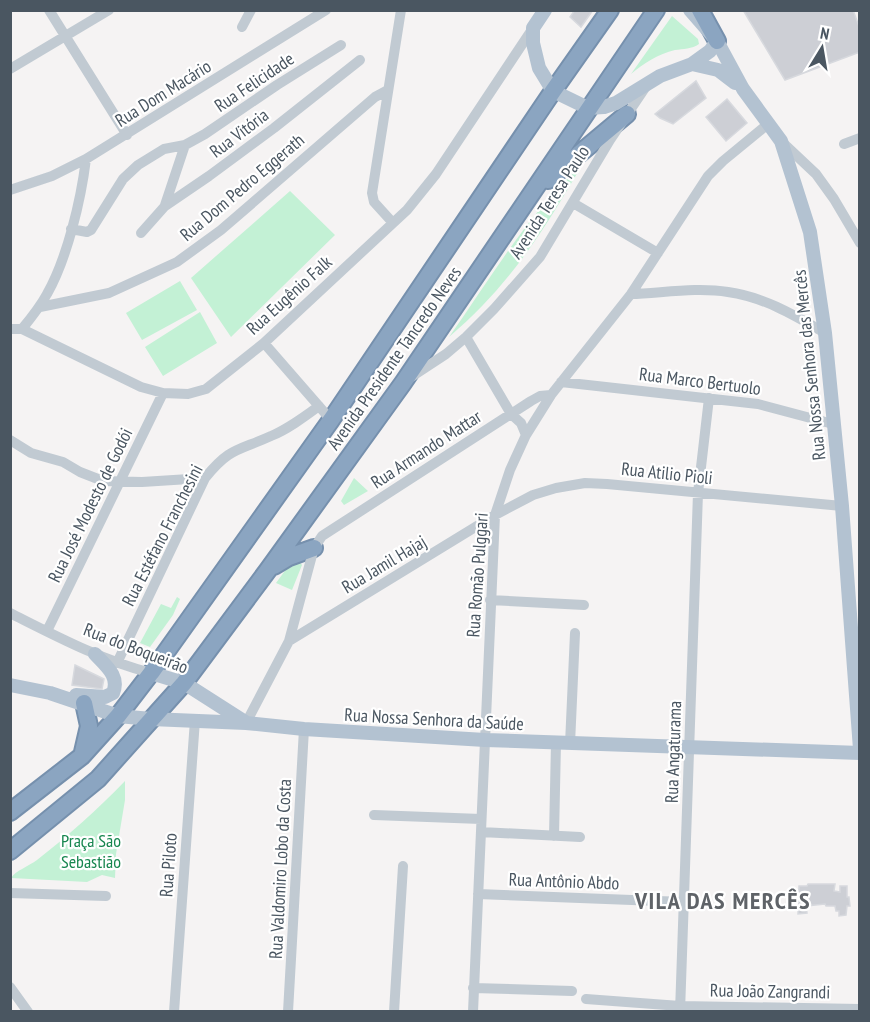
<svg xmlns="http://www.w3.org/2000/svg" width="870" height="1022" font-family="'PT Sans Narrow',sans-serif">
<rect width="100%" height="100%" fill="#f5f3f3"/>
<path fill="#c3f1d5" d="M 672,16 L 698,39 L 699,44 C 692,49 683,49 675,50 C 658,54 644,63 631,74 Z
M 582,165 C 543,232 509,286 449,337 C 491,278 528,213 582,165 Z
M 290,191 L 335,235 L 231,337 L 191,278 Z
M 180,281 L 197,310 L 142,340 L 126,313 Z
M 200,312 L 217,343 L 163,376 L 145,347 Z
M 354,478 L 368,491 L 344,505 L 341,501 Z
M 298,560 L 302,565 L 292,590 L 276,583 L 292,561 Z
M 177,597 L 180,599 L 173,615 L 150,647 L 140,643 L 161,604 L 171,608 Z
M 125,781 L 125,800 L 116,854 L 115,878 L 102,875 L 87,882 L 11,878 C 15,871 29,866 37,860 C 68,836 98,809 125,781 Z"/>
<path fill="#cdcfd5" stroke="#d7d9de" stroke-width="1.5" d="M 575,10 L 593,10 L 581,27 L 570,17 Z
M 743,10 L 853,10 L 860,29 L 860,52 L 785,80 Z
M 696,81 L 706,98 L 673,124 L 660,118 L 655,114 Z
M 727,99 L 747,123 L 726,141 L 706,117 Z
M 75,665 L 104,679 L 102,689 L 72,685 Z
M 808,884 L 835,884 L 834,891 L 840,892 L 840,886 L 847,886 L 847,897 L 849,897 L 850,906 L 847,906 L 846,915 L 839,916 L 839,911 L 836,911 L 835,906 L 826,906 L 825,904 L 806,906 L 807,913 L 798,914 L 799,886 L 807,886 Z"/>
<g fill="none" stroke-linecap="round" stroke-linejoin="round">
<g stroke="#7690ad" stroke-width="20">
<path id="highway" d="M 700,10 L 717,41
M 548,180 L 627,114
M 274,566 L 289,557 L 314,548
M 83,752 L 89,726 L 84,703
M 10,812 L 82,756 L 118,716 L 151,673 L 331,420 L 553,91 L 610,10
M 10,851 L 98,779 L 184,683 L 268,570 L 403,383 L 656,10"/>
</g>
<path stroke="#c1cad2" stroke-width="10" d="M 49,10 L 127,135
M 242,27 L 251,10
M 10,69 L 109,10
M 782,142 L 816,174 L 834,199 L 860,243
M 844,144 L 860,138
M 10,190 L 52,176 L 86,159 L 326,10
M 573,203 L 658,253
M 165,205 L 185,145
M 393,223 L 374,202 L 372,193 L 401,10
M 71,229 L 87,232 L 91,230 L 123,179 L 138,165 L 164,149 L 185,145 L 205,134 L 277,85 L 341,45
M 141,233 L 165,206 L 209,176 L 274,128 L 360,60
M 631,294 C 662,293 697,287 728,292 C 764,297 794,315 825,333
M 40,307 L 109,293 L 177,262 L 221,230 L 375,97 L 388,90
M 10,329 L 22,329 C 31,318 40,307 47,294 C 67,259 81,200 86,159
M 22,329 L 141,387 L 163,393 L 188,394 L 206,389 L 264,343 L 407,210 L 436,174 L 533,28
M 466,337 L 511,414 L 521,423 L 526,435
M 264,343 L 331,420
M 411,377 L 446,354 L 466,337 L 494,309 L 540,257 L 610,140 L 647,85
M 561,382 L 758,404 L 833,424
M 10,440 L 31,453 L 63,462 L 80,472 L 103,481 L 142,482 L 205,478
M 490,600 L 584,605
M 10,613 C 56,636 101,660 151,673
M 47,631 L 163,393
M 289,641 L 495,515 L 533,495 L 556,488 L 585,483 L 607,484 L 842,506
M 117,663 L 205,478 C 230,447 238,451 271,436 C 288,429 304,417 319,406
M 246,723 L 289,641 L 314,548 L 322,536 L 531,401 L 540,396 L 551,395
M 570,744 L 575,633
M 374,815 L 481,819
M 481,832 L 580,837
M 554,836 L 556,743
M 10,893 L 106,896
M 478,894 L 684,902
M 10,987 L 28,1012
M 473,988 L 572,991
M 586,999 L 680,1006 L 860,1009
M 174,1012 L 195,720
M 288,1012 L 304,729
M 394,1012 L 403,866
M 473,1012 L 495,515 L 510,470 L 526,435 L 551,395 L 631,294 L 708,176 L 723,161 L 768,124
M 680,1012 L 698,493 L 709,398"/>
<path stroke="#b3c2d1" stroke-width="14" d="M 545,10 L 533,28 L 533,43 L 539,68 L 553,91 L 588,108 L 604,107 L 616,103 L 660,76 L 692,64 L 710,51 L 717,41
M 690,10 L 717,41 L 743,89 L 781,141 L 810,232 L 825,333 L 842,506 L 860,749
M 692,64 L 718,70 L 735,83
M 151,673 L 184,683 L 245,722
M 10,685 L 50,693 L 118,716 L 151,719 L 246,723 L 304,729 L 485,740 L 860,753
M 76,695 L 105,697 L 113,693 C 120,676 106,666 95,654"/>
<use href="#highway" stroke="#8ba5c1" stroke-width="16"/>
</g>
<g text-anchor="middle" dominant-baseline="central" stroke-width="4.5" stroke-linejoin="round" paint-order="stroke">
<g font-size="18" fill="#4a5661" stroke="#fff">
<text transform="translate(254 82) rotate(-34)">Rua Felicidade</text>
<text transform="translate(163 93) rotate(-32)">Rua Dom Macário</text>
<text transform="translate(239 133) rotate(-37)">Rua Vitória</text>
<text transform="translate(242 187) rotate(-40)">Rua Dom Pedro Eggerath</text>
<text transform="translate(549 202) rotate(-57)">Avenida Teresa Paulo</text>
<text transform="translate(289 295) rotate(-42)">Rua Eugênio Falk</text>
<text transform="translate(394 358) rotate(-55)">Avenida Presidente Tancredo Neves</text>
<text transform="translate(809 365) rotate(-96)">Rua Nossa Senhora das Mercês</text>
<text transform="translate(700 381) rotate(7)">Rua Marco Bertuolo</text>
<text transform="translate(426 449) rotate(-33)">Rua Armando Mattar</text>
<text transform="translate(667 473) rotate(6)">Rua Atilio Pioli</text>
<text transform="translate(90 505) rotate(-64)">Rua José Modesto de Godói</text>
<text transform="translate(162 535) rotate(-63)">Rua Estéfano Franchesini</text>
<text transform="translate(384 564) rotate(-31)">Rua Jamil Hajaj</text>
<text transform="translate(477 575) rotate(-86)">Rua Romão Pulggari</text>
<text transform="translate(136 648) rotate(21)">Rua do Boqueirão</text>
<text transform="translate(434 719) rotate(3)">Rua Nossa Senhora da Saúde</text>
<text transform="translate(673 752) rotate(-88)">Rua Angaturama</text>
<text transform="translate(168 865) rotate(-86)">Rua Piloto</text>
<text transform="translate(280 869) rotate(-87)">Rua Valdomiro Lobo da Costa</text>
<text transform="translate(564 881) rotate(2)">Rua Antônio Abdo</text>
<text transform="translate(770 991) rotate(1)">Rua João Zangrandi</text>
</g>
<g font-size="18" fill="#17864f" stroke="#fff">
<text x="91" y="840">Praça São<tspan x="91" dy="21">Sebastião</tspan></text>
</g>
<g font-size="24" font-weight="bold" letter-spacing="1.5" fill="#5f6368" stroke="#fff">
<text x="723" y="900">VILA DAS MERCÊS</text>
</g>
</g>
<rect width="870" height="1022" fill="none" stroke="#4a5661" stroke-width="24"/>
<g transform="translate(822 48) rotate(11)" stroke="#ffffff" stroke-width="4.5" paint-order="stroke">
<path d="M0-4.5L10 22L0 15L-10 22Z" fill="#4a5661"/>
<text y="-9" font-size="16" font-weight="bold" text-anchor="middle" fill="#4a5661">N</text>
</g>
</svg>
